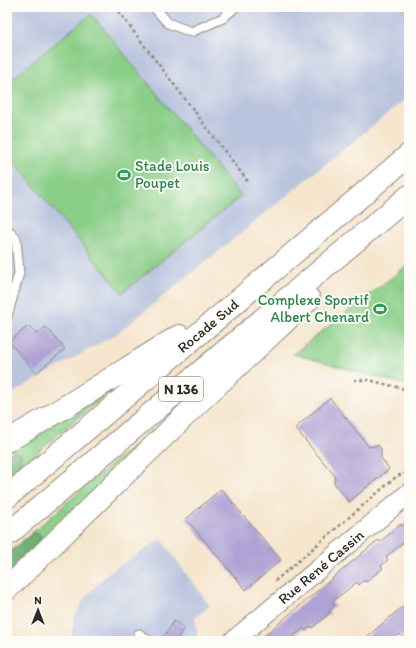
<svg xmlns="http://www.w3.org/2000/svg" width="416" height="648" font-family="Itim,sans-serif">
<rect width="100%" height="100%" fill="#fdfcf7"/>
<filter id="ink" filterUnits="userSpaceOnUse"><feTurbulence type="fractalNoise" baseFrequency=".025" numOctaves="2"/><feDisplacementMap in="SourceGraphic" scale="8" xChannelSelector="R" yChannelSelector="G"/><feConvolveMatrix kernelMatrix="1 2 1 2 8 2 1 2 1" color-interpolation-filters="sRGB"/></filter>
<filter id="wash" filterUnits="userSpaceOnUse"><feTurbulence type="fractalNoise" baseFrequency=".012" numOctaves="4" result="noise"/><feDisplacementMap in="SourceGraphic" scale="16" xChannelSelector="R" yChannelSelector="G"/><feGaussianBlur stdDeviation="0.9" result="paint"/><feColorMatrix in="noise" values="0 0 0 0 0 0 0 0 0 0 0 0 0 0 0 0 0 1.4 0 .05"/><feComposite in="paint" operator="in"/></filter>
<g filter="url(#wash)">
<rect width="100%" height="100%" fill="#f5e5cc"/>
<path fill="#bac4de" d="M 7,7 L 409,7 L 409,96 L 118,333 L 7,396 Z
M 161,539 L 210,606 L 195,617 L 198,641 L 71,641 L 74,618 L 83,601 L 96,585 L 110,572 Z"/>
<path fill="#8ace87" stroke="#5a7c59" d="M 91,14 L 241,196 L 122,293 L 7,153 L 7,83 Z
M 409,264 L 409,386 L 293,354 Z
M 122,380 L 17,470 L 21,461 L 15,451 L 7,455 L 7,447 Z
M 169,418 L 7,577 L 40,535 L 32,533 L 109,466 Z"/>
<path fill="#6fb174" stroke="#4d6e50" d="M 15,451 L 21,454 C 21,466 16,471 7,479 L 7,455 Z
M 32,533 L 40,535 L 40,540 L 7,577 L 7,554 Z"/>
<g id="blocks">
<path fill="#afa2d4" d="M 28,326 L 36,334 L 46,327 L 65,349 L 36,373 L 9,342 Z
M 330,398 L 369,447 L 378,445 L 381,449 L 381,458 L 389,469 L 349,502 L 334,483 L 335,476 L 295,428 Z
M 221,489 L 281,560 L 246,590 L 186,519 Z
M 409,521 L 409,538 L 386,557 L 388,560 L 381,566 L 383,568 L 366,582 L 364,580 L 359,585 L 357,582 L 332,602 L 335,606 L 329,611 L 330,613 L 312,628 L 311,626 L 305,631 L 303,628 L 288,641 L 258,641 L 378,540 L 380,542 L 401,524 L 402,526 Z
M 409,601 L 409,641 L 406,641 L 400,634 L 392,641 L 362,641 Z
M 174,621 L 184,628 L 176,641 L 161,641 Z"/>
</g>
</g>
<g filter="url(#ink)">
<use href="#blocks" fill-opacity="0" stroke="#90887c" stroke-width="1"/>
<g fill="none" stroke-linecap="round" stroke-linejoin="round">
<g stroke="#90887c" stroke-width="11">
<path id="lane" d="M 154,7 L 168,23 L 191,32 L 223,18 L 235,7
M 7,229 L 16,239 L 19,273 L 7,317
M 139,634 L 149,641"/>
</g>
<g stroke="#90887c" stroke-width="21">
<path id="street" d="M 233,641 L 409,493"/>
</g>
<g stroke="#90887c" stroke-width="24">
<path id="highway" d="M 7,441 C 66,408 122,371 179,336
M 7,497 L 409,155
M 7,535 L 409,196
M 7,589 L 201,400 L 309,299"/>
</g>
<path stroke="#90887c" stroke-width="2.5" stroke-dasharray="3 3" stroke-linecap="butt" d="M 115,7 L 249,183
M 354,380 L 369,380 L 409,390
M 275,581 L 397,476 L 409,472"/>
<use href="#lane" stroke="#fff" stroke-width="9"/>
<use href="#street" stroke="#fff" stroke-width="19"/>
<use href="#highway" stroke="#fff" stroke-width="22"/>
</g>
</g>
<defs>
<g id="stadium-bare" transform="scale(1.08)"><path d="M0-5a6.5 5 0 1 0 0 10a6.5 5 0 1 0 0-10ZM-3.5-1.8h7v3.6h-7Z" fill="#2e9e5b" stroke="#fdfcf7" stroke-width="2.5" paint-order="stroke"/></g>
</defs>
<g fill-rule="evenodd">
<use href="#stadium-bare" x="124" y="175"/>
<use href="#stadium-bare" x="380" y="309"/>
</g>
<g text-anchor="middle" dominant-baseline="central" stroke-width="4" stroke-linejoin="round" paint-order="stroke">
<rect fill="#fdfcf7" stroke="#6a6a68" stroke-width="1" x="159" y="377" width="44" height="24" rx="3"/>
<g font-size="14" font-weight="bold" fill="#2b2b2b">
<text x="181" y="389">N 136</text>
</g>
<g font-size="15" fill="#27864d" stroke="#fdfcf7" text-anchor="start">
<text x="135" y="166">Stade Louis<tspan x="135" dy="17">Poupet</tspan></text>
<text x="369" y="300" text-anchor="end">Complexe Sportif<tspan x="369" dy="17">Albert Chenard</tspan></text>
</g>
<g font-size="15" fill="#2b2b2b" stroke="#fdfcf7">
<text transform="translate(208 326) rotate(-40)">Rocade Sud</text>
<text transform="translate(321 567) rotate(-40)">Rue René Cassin</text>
</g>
</g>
<rect width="416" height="648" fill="none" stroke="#fdfcf7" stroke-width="24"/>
<g transform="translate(38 610)" stroke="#fdfcf7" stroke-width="3" paint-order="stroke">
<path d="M0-3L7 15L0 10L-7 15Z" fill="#2b2b2b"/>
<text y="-6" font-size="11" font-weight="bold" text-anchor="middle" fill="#2b2b2b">N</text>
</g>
</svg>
